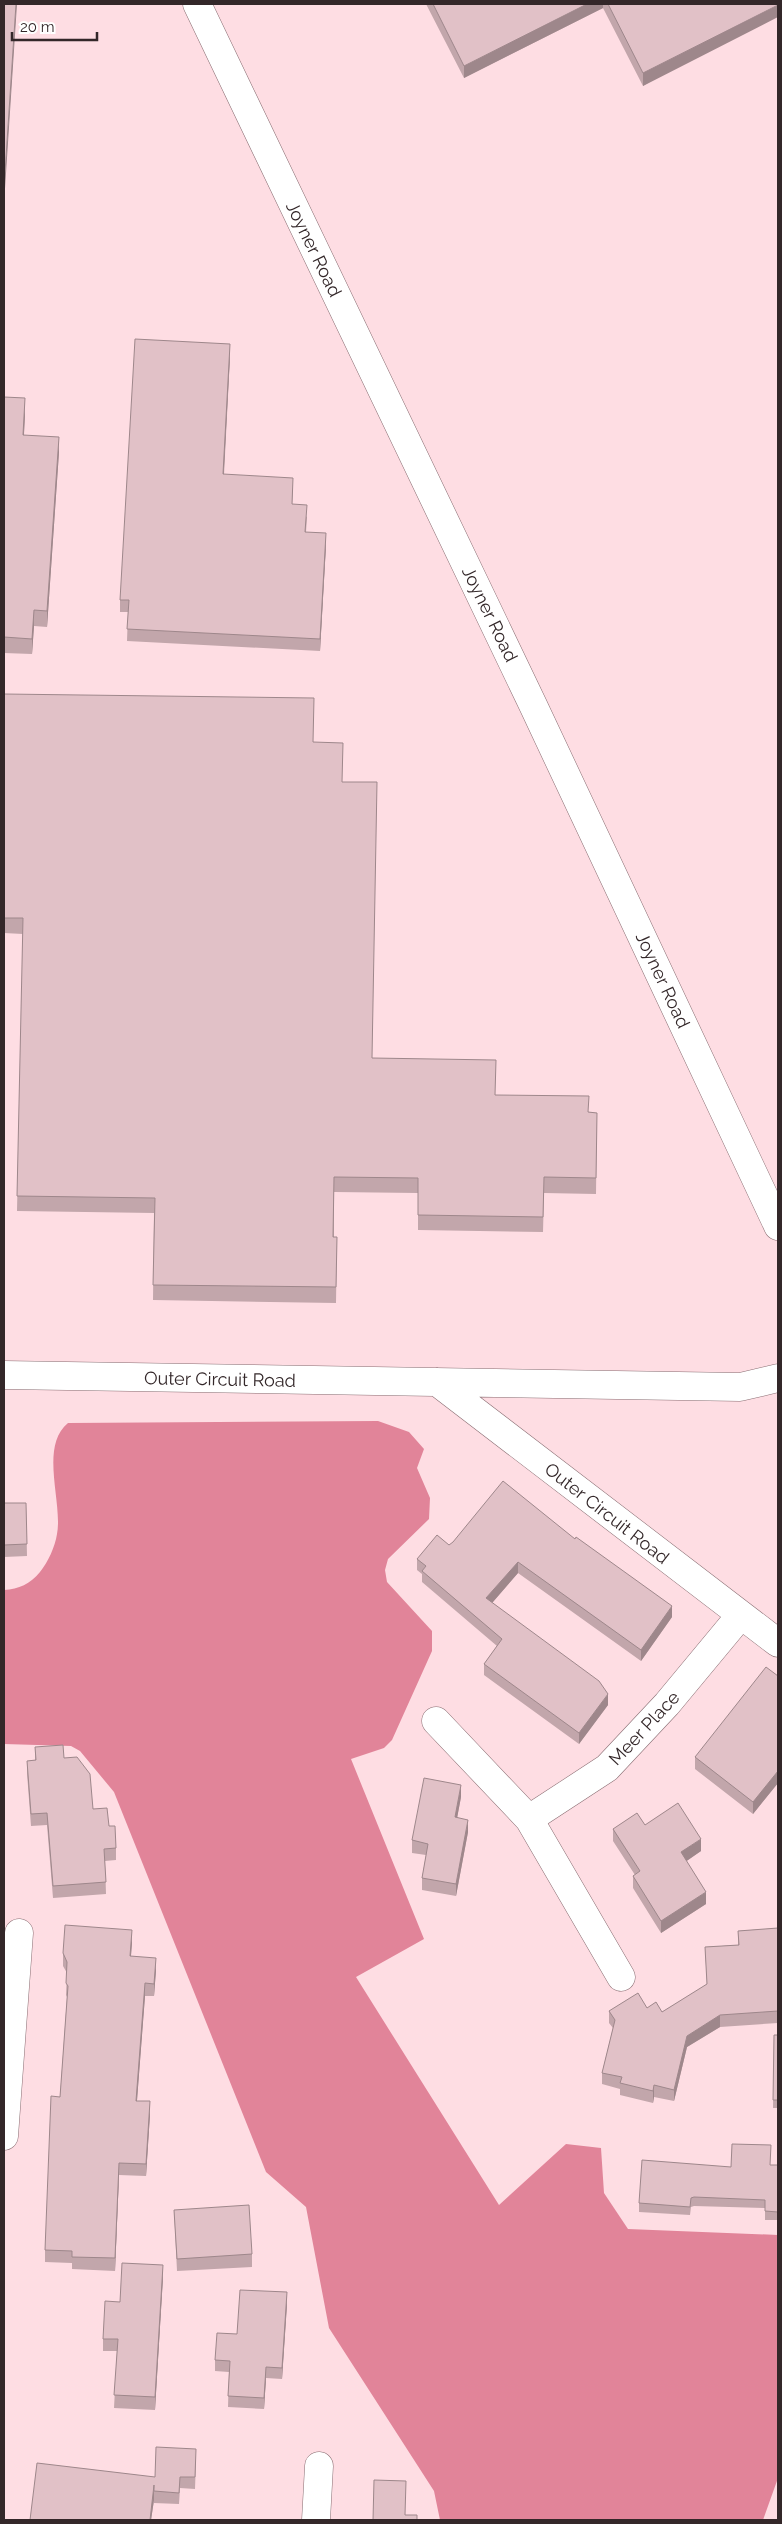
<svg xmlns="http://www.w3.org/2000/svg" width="782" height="2524" font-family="Raleway,sans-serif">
<rect width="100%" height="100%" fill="#fedde3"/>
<path fill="#e18499" d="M 378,1421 L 409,1432 L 424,1449 L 417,1468 L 430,1498 L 429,1519 L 388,1559 L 385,1570 L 387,1582 L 432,1631 L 432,1651 L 392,1740 L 384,1748 L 351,1759 L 424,1939 L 356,1977 L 499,2205 L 566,2144 L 601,2148 L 604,2193 L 628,2229 L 778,2235 L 778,2478 L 763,2520 L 440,2520 L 434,2491 L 329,2328 L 306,2207 L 266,2172 L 114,1792 L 80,1751 L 71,1746 L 4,1744 L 4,1590 C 19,1589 30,1584 40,1572 C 48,1562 55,1547 57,1534 C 63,1502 39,1447 68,1423 Z"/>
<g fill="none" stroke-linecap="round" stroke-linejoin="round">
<g stroke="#896d72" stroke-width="29">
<path id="minor" d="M 197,4 L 533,705 L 778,1226
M 4,1375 L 740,1387 L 778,1378
M 437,1382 L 778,1643
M 436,1721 L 529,1819 L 621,1977
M 529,1819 L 607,1768 L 667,1704 L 740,1616
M 4,2136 L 19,1933
M 316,2520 L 319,2466"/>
</g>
<use href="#minor" stroke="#fff" stroke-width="28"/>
</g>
<path fill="#c2a6ab" d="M 426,4 L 778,4 L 643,86 L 603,8 L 464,78 Z
M 230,356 L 224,475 L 293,490 L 292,504 L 307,517 L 306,532 L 326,545 L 320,651 L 127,641 L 128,612 L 120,612 L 120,600 Z
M 4,397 L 25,414 L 24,435 L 59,452 L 47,627 L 34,626 L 32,654 L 4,653 Z
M 4,694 L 313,742 L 342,782 L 372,1058 L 495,1095 L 589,1112 L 597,1113 L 596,1194 L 544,1193 L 543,1232 L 418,1230 L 418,1193 L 334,1192 L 334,1237 L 337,1237 L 336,1303 L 153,1300 L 154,1213 L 17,1211 L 23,934 L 4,933 Z
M 4,1503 L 26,1503 L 27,1556 L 4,1557 Z
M 575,1539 L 672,1617 L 641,1661 L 518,1573 L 492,1603 L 608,1705 L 579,1744 L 484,1675 L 484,1664 L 497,1646 L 422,1582 L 422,1574 L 417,1570 L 417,1559 L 449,1545 Z
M 778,1676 L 778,1783 L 753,1814 L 695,1769 L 695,1757 Z
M 35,1747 L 64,1758 L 93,1809 L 109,1826 L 116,1848 L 116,1860 L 105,1861 L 106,1894 L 53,1898 L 47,1825 L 31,1826 L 27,1773 L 27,1761 L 35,1760 Z
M 461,1797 L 457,1818 L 468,1832 L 456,1896 L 422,1890 L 422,1878 L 426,1855 L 412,1853 L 412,1840 Z
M 645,1825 L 701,1851 L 686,1861 L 706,1904 L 661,1933 L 633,1888 L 633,1876 L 635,1875 L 613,1841 L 613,1829 Z
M 778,1928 L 778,2023 L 720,2027 L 687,2047 L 674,2101 L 654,2097 L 653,2103 L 620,2095 L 620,2089 L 602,2084 L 602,2073 L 613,2028 L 609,2023 L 609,2011 L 647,2008 L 662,2012 L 707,1985 L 705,1947 L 738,1945 L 738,1931 Z
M 132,1942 L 131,1956 L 156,1970 L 154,1996 L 145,1996 L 137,2101 L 150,2114 L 146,2176 L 119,2175 L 115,2271 L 72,2269 L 72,2263 L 45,2262 L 45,2250 L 60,2097 L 67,1997 L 66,1995 L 67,1973 L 63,1966 L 63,1953 Z
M 774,2035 L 778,2035 L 778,2108 L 773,2108 Z
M 771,2165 L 778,2165 L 778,2220 L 765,2220 L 765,2208 L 694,2206 L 691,2207 L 690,2215 L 639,2212 L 639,2203 L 731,2167 Z
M 174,2210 L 252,2254 L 252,2267 L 177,2271 Z
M 163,2277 L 155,2410 L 114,2408 L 117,2351 L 103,2351 L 103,2339 L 120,2302 Z
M 287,2304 L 282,2379 L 266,2378 L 264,2409 L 228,2407 L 229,2372 L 215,2371 L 215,2360 L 237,2334 Z
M 196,2460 L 195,2489 L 180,2488 L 179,2504 L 154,2503 L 154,2500 L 151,2520 L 30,2520 L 155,2477 Z"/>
<path fill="#9e878b" d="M 16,4 L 17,4 L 4,204 L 4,188 Z
M 587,4 L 603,4 L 603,8 L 464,78 L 464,66 Z
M 778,5 L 778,17 L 643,86 L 643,73 Z
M 230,344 L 230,356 L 223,487 L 223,474 Z
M 25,398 L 25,414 L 23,450 L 23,435 Z
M 59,437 L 59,452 L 47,627 L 47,611 Z
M 326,533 L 326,545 L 320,651 L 320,639 Z
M 34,610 L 34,626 L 32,654 L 32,639 Z
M 518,1562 L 518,1573 L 486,1610 L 486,1598 Z
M 672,1606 L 672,1617 L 641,1661 L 641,1650 Z
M 608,1694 L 608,1705 L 579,1744 L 579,1733 Z
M 778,1771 L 778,1783 L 753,1814 L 753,1802 Z
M 461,1785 L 461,1797 L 455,1829 L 455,1817 Z
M 468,1820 L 468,1832 L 456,1896 L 456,1884 Z
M 701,1839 L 701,1851 L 681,1865 L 681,1852 Z
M 706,1892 L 706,1904 L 661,1933 L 661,1921 Z
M 132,1930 L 132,1942 L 130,1968 L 130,1956 Z
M 156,1958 L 156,1970 L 154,1996 L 154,1984 Z
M 145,1983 L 145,1996 L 136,2113 L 136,2101 Z
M 720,2015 L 720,2027 L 687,2047 L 674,2101 L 674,2090 L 687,2036 Z
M 654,2085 L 654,2097 L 653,2103 L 653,2091 Z
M 150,2101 L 150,2114 L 146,2176 L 146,2164 Z
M 119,2163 L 119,2175 L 115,2271 L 115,2258 Z
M 163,2265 L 163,2277 L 155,2410 L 155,2397 Z
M 287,2292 L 287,2304 L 282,2379 L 282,2368 Z
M 266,2367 L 266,2378 L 264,2409 L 264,2398 Z
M 154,2485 L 154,2500 L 151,2520 L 150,2520 Z"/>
<path fill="#e1c1c7" stroke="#9e878b" d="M 4,4 L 16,4 L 4,188 Z
M 433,4 L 587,4 L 464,66 Z
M 608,4 L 778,4 L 778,5 L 643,73 Z
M 135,339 L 230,344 L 223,474 L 293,478 L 292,504 L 307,505 L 305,532 L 326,533 L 320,639 L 127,629 L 129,600 L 120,600 Z
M 4,397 L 25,398 L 23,435 L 59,437 L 47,611 L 34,610 L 32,639 L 4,637 Z
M 4,694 L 314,698 L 313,742 L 343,743 L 342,782 L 377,782 L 372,1058 L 496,1060 L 495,1095 L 589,1096 L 588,1112 L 597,1113 L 596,1178 L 544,1177 L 543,1217 L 418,1215 L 418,1178 L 334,1177 L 333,1237 L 337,1237 L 336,1287 L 153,1285 L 155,1198 L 17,1196 L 23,918 L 4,918 Z
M 503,1481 L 575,1539 L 576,1537 L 672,1606 L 641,1650 L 518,1562 L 486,1598 L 599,1681 L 608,1694 L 579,1733 L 484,1664 L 502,1639 L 422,1571 L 426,1566 L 417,1559 L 437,1535 L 449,1545 L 453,1542 Z
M 4,1503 L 26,1503 L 27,1544 L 4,1545 Z
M 766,1667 L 778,1676 L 778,1771 L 753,1802 L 695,1757 Z
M 63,1745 L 64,1758 L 77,1757 L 90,1774 L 93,1809 L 107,1808 L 109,1826 L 115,1826 L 116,1848 L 104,1849 L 106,1882 L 53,1886 L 47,1813 L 31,1814 L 27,1761 L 36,1760 L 35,1747 Z
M 424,1778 L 461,1785 L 455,1817 L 468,1820 L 456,1884 L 422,1878 L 428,1844 L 412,1840 Z
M 678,1803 L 701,1839 L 681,1852 L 706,1892 L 661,1921 L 633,1876 L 640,1871 L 613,1829 L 637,1813 L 645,1825 Z
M 65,1925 L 132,1930 L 130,1956 L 156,1958 L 154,1984 L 145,1983 L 136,2101 L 150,2101 L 146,2164 L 119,2163 L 115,2258 L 72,2257 L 72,2251 L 45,2250 L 51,2096 L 60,2097 L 68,1986 L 66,1983 L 67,1962 L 63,1953 Z
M 778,1928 L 778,2011 L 720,2015 L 687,2036 L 674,2090 L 654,2085 L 653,2091 L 620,2083 L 622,2077 L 602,2073 L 615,2020 L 609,2011 L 638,1993 L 647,2008 L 656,2002 L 662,2012 L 707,1984 L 705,1947 L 739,1945 L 738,1931 Z
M 774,2035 L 778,2035 L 778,2100 L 773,2100 Z
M 732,2144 L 771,2145 L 770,2165 L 778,2165 L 778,2212 L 765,2211 L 765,2200 L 694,2197 L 691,2198 L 690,2207 L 639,2203 L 642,2160 L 731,2167 Z
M 249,2205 L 252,2254 L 177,2259 L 174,2210 Z
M 122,2263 L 163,2265 L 155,2397 L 114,2395 L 118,2339 L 103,2339 L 105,2301 L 120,2302 Z
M 240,2290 L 287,2292 L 282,2368 L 266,2367 L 264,2398 L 228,2396 L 230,2361 L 215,2360 L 217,2333 L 237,2334 Z
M 156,2447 L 196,2449 L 195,2477 L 180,2477 L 179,2493 L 154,2491 L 154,2485 L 150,2520 L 30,2520 L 37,2463 L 155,2477 Z
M 374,2480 L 406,2481 L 405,2515 L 417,2515 L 417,2520 L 373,2520 Z"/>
<g text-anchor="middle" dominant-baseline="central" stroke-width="4.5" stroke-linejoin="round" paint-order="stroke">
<g font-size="18" fill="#332729" stroke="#fff">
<text transform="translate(314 249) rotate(64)">Joyner Road</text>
<text transform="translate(490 614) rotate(64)">Joyner Road</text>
<text transform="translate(663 980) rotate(65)">Joyner Road</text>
<text transform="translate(220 1379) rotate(1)">Outer Circuit Road</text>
<text transform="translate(607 1513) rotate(38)">Outer Circuit Road</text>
<text transform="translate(644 1728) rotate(-47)">Meer Place</text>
</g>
</g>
<rect width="782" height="2524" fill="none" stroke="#332729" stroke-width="10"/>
<path d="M12 32v8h85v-8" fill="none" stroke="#332729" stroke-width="2.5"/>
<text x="20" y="32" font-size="15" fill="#332729" stroke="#ffffff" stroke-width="4" paint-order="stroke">20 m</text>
</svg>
